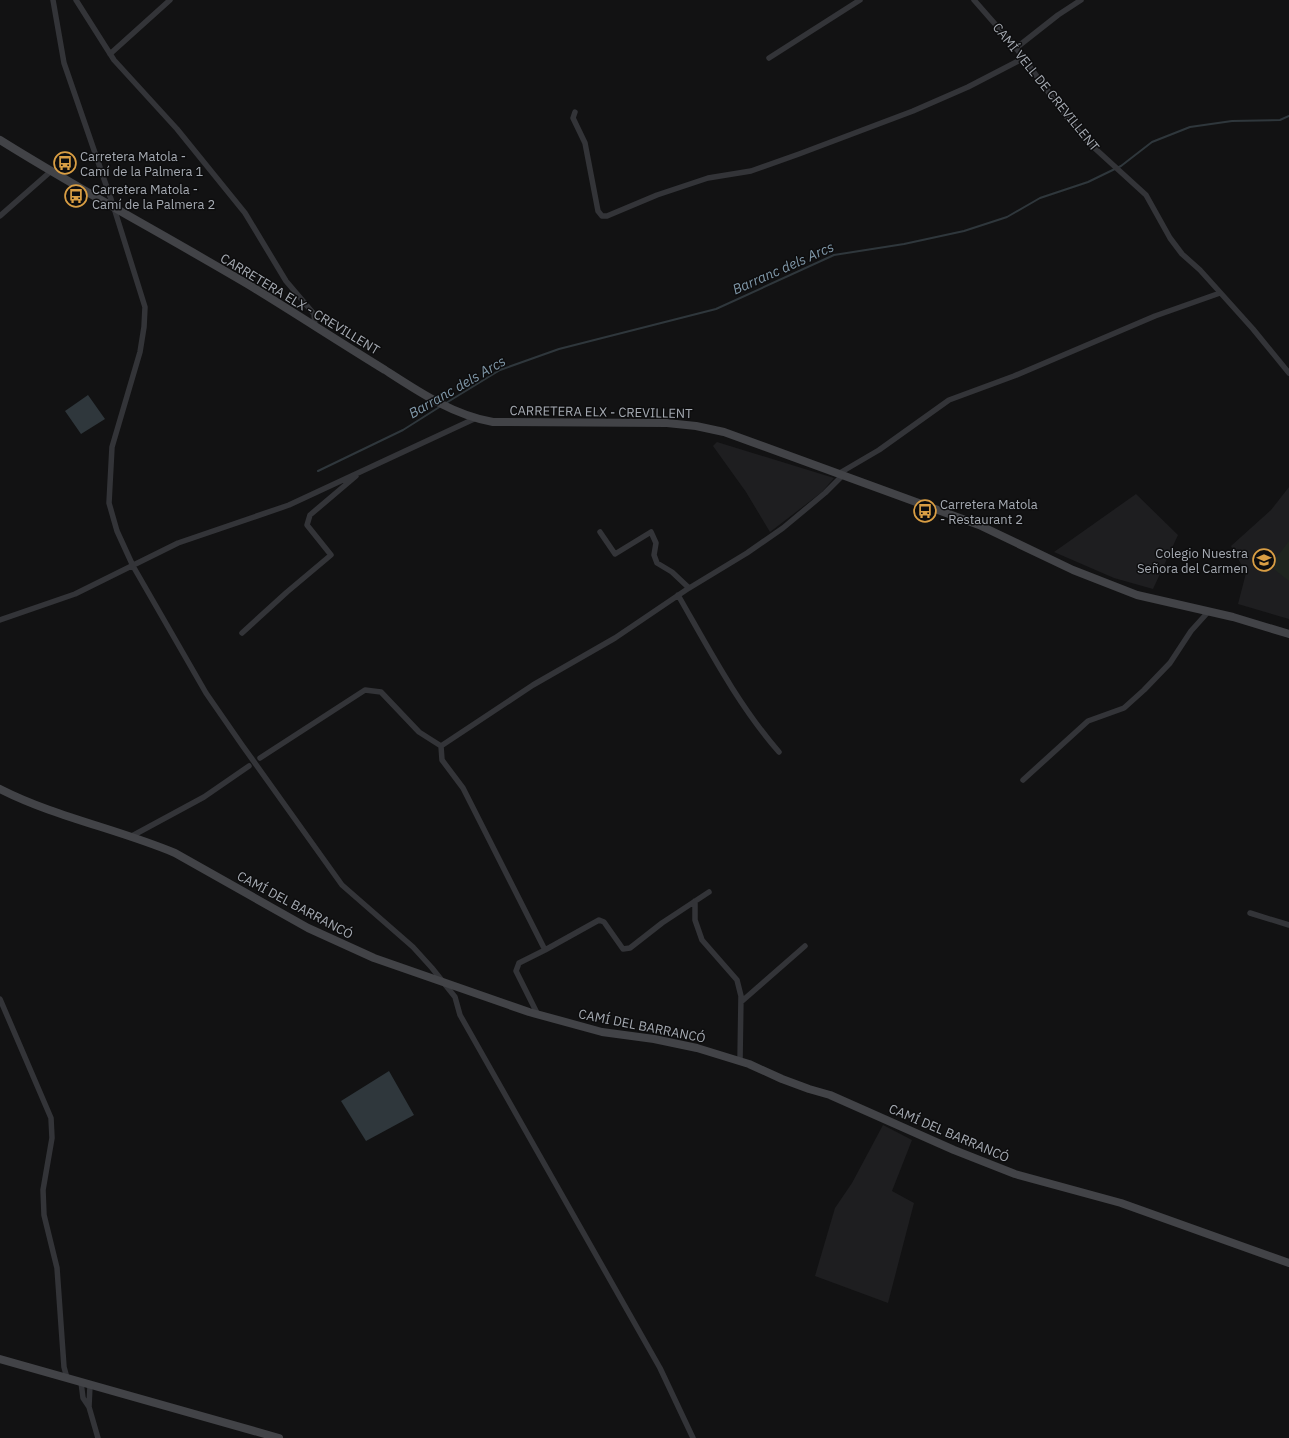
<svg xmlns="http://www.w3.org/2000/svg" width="1289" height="1438" font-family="'IBM Plex Sans',sans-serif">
<rect width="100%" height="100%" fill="#121213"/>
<path fill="#1e1e20" d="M 717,442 L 834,478 L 822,492 L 770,532 L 746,492 L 713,446 Z
M 1289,487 L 1289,619 L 1238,604 L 1246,573 L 1231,546 L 1271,510 Z
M 1136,494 L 1178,535 L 1153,589 L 1114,578 L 1054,552 Z
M 883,1125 L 912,1140 L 892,1191 L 914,1203 L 888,1303 L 815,1276 L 835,1208 L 852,1183 Z"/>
<path fill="#1f251f" d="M 1289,541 L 1289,581 L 1270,566 Z"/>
<path fill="#2f373c" d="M 88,395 L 105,419 L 81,434 L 65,411 Z
M 389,1071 L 414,1115 L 366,1141 L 341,1101 Z"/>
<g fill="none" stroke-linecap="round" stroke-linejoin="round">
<path stroke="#2f373c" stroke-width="2" d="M 446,403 L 500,370 L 559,349 L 716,309 L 834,255 L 904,244 L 964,231 L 1007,217 L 1040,198 L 1088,182 L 1121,166 L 1152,142 L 1190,127 L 1232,121 L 1280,120 L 1289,116
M 318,471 L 403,430 L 441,406"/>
<path stroke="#333438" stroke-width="5.5" d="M 53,0 L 64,63 L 114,208 L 145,307 L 144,327 L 140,352 L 112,447 L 109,503 L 117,531 L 133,566 L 206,693 L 242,745 L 342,885 L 413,947 L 432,968 L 455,997 L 460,1015 L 660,1368 L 693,1438
M 76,0 L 114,60 L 177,129 L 245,213 L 286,281 L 314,314 L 315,326
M 974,0 L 1016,48 L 1069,120 L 1089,143 L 1146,195 L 1170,238 L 1182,254 L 1200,270 L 1253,329 L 1289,373
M 1016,48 L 1058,15 L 1081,0
M 110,54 L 170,0
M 769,58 L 860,0
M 575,112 L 573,118 L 585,143 L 598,211 L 602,216 L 607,216 L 657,195 L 708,178 L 751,171 L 799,154 L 913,111 L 968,87 L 1024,58
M 0,216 L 50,172
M 838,474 L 879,450 L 949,400 L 1014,376 L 1155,316 L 1220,293
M 600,532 L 615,554 L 651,532 L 656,543 L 654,555 L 657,563 L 672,572 L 689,588
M 678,595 C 709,649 738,705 779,752
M 0,620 L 75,594 L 178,543 L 289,505 L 474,419
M 242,633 L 287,592 L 331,555 L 307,525 L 310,515 L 356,476
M 441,746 L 533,685 L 615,638 L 686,590 L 747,553 L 783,528 L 825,493 L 842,476
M 441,746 L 442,760 L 463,788 L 545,950 L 599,920 L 604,922 L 623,949 L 630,948 L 662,923 L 709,892
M 260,758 L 365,690 L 381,692 L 419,732 L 441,746
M 1023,780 L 1088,721 L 1124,708 L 1144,690 L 1170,663 L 1191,631 L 1209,611
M 130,837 L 204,797 L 249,766
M 695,901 L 695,920 L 702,940 L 737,980 L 741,996 L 740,1061
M 1250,913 L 1289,925
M 0,999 L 51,1118 L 52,1138 L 43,1190 L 44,1215 L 57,1268 L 64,1367 L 67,1378
M 741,1002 L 805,946
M 538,1015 L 516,971 L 519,963 L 545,950
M 81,1382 L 83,1398 L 89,1407 L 98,1438
M 89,1407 L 90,1385"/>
<path stroke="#424347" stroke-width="8" d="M 0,140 C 83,192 170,238 254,288 C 298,315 341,343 385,370 C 419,392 453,415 493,422 L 667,423 L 696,426 L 724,432 L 979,525 L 1073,570 L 1137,595 L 1233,617 L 1289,634
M 0,789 C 55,817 118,829 175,853 L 308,928 L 374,958 L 529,1012 L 602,1032 L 654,1039 L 697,1048 L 749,1064 L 782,1079 L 809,1089 L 830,1095 L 954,1150 L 1015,1174 L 1121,1203 L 1289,1263
M 0,1359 L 279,1438"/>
</g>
<defs>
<g id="bus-ring" transform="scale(1.15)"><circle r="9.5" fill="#0d0d0e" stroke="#d99e44" stroke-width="1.5"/><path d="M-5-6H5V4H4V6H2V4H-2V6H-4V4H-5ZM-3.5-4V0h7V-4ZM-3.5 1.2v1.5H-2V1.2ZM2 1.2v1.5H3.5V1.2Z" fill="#d99e44"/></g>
<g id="school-ring" transform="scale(1.15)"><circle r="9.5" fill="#0d0d0e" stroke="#d99e44" stroke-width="1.5"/><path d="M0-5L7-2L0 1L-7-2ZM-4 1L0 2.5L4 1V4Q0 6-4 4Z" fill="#d99e44"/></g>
</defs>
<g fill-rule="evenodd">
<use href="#bus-ring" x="65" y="163"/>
<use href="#bus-ring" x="76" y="196"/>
<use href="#bus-ring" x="925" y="511"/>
<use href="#school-ring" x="1264" y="560"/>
</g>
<g text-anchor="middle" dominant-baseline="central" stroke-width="3" stroke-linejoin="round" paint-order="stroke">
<g font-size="13" fill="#a5aab2" stroke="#0d0d0e">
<text transform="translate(1046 87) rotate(51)">CAMÍ VELL DE CREVILLENT</text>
<text transform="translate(300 304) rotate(31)">CARRETERA ELX - CREVILLENT</text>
<text transform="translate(601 412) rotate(1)">CARRETERA ELX - CREVILLENT</text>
<text transform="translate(295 905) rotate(28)">CAMÍ DEL BARRANCÓ</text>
<text transform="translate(642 1026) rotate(11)">CAMÍ DEL BARRANCÓ</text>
<text transform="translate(949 1133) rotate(23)">CAMÍ DEL BARRANCÓ</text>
</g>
<g font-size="13" fill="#a5aab2" stroke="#0d0d0e" text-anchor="start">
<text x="80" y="156">Carretera Matola -<tspan x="80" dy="15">Camí de la Palmera 1</tspan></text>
<text x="92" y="189">Carretera Matola -<tspan x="92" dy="15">Camí de la Palmera 2</tspan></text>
<text x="940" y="504">Carretera Matola<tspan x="940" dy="15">- Restaurant 2</tspan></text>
<text x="1248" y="553" text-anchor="end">Colegio Nuestra<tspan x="1248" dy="15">Señora del Carmen</tspan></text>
</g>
<g font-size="14" font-style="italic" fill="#8098a9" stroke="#0d0d0e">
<text transform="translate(783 268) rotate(-24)">Barranc dels Arcs</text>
<text transform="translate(457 387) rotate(-30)">Barranc dels Arcs</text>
</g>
</g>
</svg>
